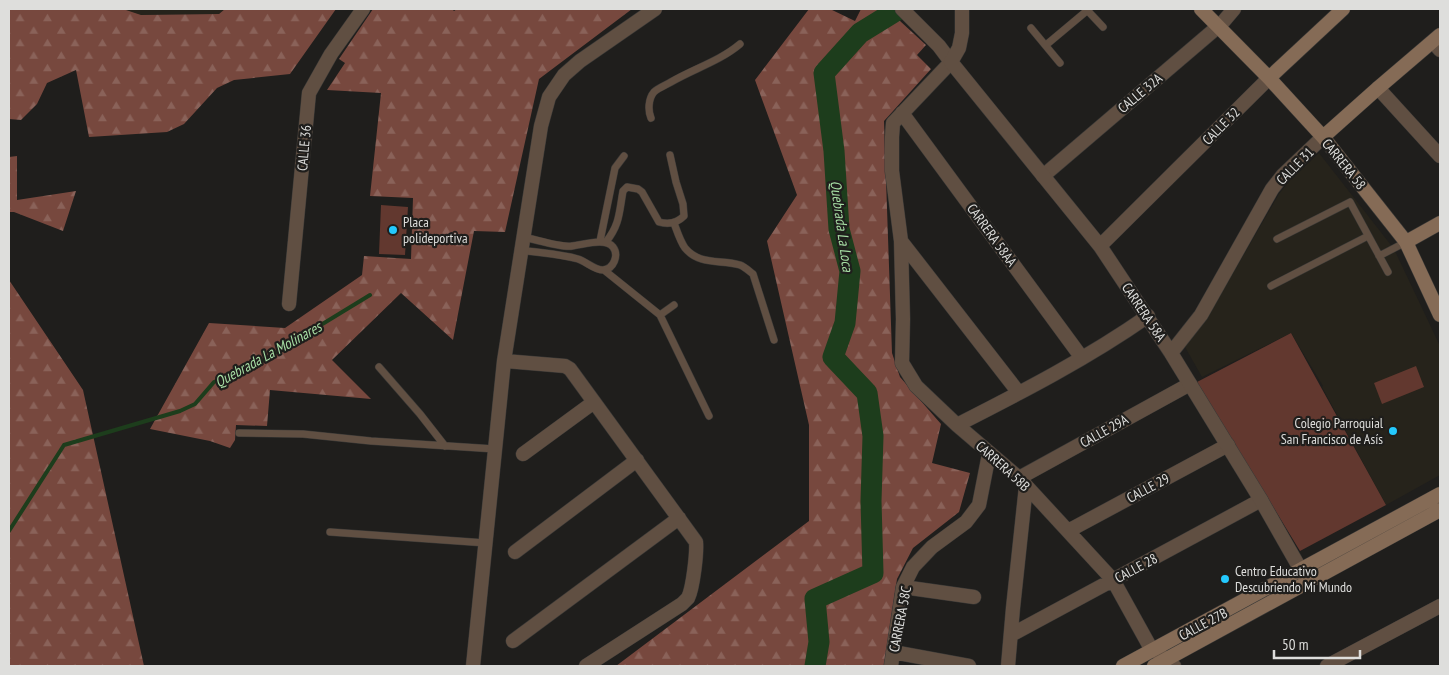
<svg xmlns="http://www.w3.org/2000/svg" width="1449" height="675" font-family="'PT Sans Narrow',sans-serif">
<defs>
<pattern id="forest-firs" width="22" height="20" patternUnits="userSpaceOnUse" patternTransform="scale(1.25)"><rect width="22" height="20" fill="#77483e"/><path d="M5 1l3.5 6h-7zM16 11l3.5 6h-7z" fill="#8a6259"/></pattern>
</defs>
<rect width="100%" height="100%" fill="#1f1e1c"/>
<path fill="#26231b" d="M 123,9 L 225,9 L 219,14 L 141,15 Z
M 1319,153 L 1394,249 L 1440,346 L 1440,475 L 1386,505 L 1322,387 L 1323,386 L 1291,333 L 1202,377 L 1185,347 L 1207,318 L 1279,194 L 1291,179 Z"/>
<path fill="#62382f" d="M 381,205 L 408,207 L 405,255 L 379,254 Z
M 1291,333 L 1386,505 L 1300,551 L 1197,382 Z
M 1416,366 L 1424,387 L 1382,404 L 1374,383 Z"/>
<path fill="url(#forest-firs)" d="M 9,9 L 123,9 L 141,15 L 219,14 L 225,9 L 336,9 L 290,74 L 234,80 L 217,88 L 184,124 L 167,132 L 89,137 L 76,70 L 47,83 L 37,104 L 21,120 L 9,119 Z
M 373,9 L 452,9 L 454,11 L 457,9 L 632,9 L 539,79 L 505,232 L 474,231 L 453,340 L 401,293 L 332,360 L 371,399 L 270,390 L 267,426 L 236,425 L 235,440 L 230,448 L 210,441 L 150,429 L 209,323 L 285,328 L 362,275 L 364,256 L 411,259 L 413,198 L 370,196 L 381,93 L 327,90 L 345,63 L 339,59 Z
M 809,9 L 830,9 L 855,21 L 861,9 L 887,9 L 926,45 L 917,55 L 931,69 L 884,121 L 892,353 L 900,377 L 941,424 L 932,463 L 970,473 L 959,512 L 913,548 L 897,579 L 884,666 L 616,666 L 809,521 L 809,425 L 767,241 L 797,195 L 755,80 Z
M 17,156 L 17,200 L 76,191 L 63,231 L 14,212 L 9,212 L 9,157 Z
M 9,280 L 83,390 L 144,666 L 9,666 Z"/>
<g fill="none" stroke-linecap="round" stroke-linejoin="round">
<path stroke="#1d3d1c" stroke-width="4" d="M 9,531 L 64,445 L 180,411 L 195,404 L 214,382 L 252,367 L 370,295"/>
<path stroke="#1d3d1c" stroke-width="21" d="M 815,666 L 819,642 L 815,599 L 873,573 L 871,501 L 873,436 L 867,393 L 833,357 L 845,323 L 850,271 L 839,229 L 834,151 L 824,73 L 860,33 L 899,9"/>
<g stroke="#3a3937" stroke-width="8">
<path id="service" d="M 1087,10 L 1103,27
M 1031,28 L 1060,63
M 1046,45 L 1089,9
M 651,118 C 648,111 648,99 654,92 C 658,88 666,85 671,82 C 693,69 720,61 740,44
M 674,223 C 677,231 680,241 685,248 C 700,266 721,259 740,265 C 745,267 749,271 753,274 L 774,340
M 1277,239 L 1350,202 L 1388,272
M 600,241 L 615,168 L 624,156
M 606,242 C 620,224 619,213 623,191 L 627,187 L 638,189 L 642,192 L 659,222 C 669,225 677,223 684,216 L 683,204 L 676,182 L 670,155
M 521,250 C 540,253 560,254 578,259 C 587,262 594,270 603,270 C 614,269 619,255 613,247 C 605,237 583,245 572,246 C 561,248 535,239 523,237
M 1379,256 L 1406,242
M 604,270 L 660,315 L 709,416
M 1271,286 L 1368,236
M 660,315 L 674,305
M 379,367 L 420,414 L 445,446
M 239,433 L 303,434 L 371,441 L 495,449
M 330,532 L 486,543"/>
</g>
<g stroke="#3a3937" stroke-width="15">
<path id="minor" d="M 902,9 L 939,46 L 951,62 L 893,123 L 892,137 L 892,171 L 901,241 L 903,319 L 902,363 L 916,386 L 957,425 L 1019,478 L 1113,580 L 1149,645 L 1174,666
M 1433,42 L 1440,50
M 1378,88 L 1440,156
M 902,113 L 1082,358
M 1043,176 L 1214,30 L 1223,22 L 1234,9
M 901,241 L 1019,393
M 289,304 L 309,93 L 331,54 L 363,9
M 504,361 L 565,366 L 570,369 L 696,542 C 697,553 693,588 688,598 C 686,600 684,602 682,604 L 586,666
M 957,425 C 1022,392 1088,358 1148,316
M 523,454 L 594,402
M 1019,478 L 1190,384
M 1068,531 L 1228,445
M 515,552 L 637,460
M 903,587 L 974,597
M 1011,635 L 1261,500
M 513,641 L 679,518
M 893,652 L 969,666
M 473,666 L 504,361 L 541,126 L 549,97 L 564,75 L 580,61 L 655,9
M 891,666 L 903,587 L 913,567 L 932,547 L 966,522 L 979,505 L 989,454
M 1008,666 L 1013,608 L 1026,486
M 1327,666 L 1440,606"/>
</g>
<g stroke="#3a3937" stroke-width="15">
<path id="tertiary" d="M 962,9 L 962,33 L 959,48 L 951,62 L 1100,246 L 1171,353 L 1261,500 L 1306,579
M 1100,246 L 1269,78
M 1171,353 L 1201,315 L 1272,189 L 1283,175 L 1323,137"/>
</g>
<g stroke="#3a3937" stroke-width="15">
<path id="secondary" d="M 1201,9 L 1269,78 L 1323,137 L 1406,242 L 1440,315
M 1269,78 L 1343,9
M 1323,137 L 1378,88 L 1440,35
M 1406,242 L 1440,223
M 1123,666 L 1440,494
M 1154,666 L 1440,510"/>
</g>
<use href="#service" stroke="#604f42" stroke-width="7"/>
<use href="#minor" stroke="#604f42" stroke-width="14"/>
<use href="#tertiary" stroke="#604f42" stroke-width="14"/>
<use href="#secondary" stroke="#856b56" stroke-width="14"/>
</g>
<g fill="#24c9fe" stroke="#1f1e1c" stroke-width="2">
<circle cx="393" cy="230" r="5"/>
<circle cx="1393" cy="431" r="5"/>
<circle cx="1225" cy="579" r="5"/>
</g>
<g text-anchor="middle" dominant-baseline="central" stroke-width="4.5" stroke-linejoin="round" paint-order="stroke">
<g font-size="14" fill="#dededc" stroke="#1f1e1c">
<text transform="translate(1140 93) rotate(-40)">CALLE 32A</text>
<text transform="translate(1221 126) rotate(-45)">CALLE 32</text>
<text transform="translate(304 148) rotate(-85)">CALLE 36</text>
<text transform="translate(1344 164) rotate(51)">CARRERA 58</text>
<text transform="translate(1295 166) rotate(-45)">CALLE 31</text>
<text transform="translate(992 235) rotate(54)">CARRERA 58AA</text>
<text transform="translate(1144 312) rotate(56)">CARRERA 58A</text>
<text transform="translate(1104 431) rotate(-29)">CALLE 29A</text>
<text transform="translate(1003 466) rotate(42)">CARRERA 58B</text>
<text transform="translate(1148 488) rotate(-28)">CALLE 29</text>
<text transform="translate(1136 568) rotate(-28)">CALLE 28</text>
<text transform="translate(900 619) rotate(-79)">CARRERA 58C</text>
<text transform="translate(1203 624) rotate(-28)">CALLE 27B</text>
</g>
<g font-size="14" fill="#dededc" stroke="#1f1e1c" text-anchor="start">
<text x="403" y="222">Placa<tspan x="403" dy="16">polideportiva</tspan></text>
<text x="1383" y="423" text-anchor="end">Colegio Parroquial<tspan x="1383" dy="16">San Francisco de Asís</tspan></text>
<text x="1235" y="571">Centro Educativo<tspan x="1235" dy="16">Descubriendo Mi Mundo</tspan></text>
</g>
<g font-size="15" font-style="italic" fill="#a7dea4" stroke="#1f1e1c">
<text transform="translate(842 226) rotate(82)">Quebrada La Loca</text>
<text transform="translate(268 354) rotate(-29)">Quebrada La Molinares</text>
</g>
</g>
<rect width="1449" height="675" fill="none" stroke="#dededc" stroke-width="20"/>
<path d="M1274 650v8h86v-8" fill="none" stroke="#dededc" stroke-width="2.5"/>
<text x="1282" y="650" font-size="15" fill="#dededc" stroke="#1f1e1c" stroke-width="4" paint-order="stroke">50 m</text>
</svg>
